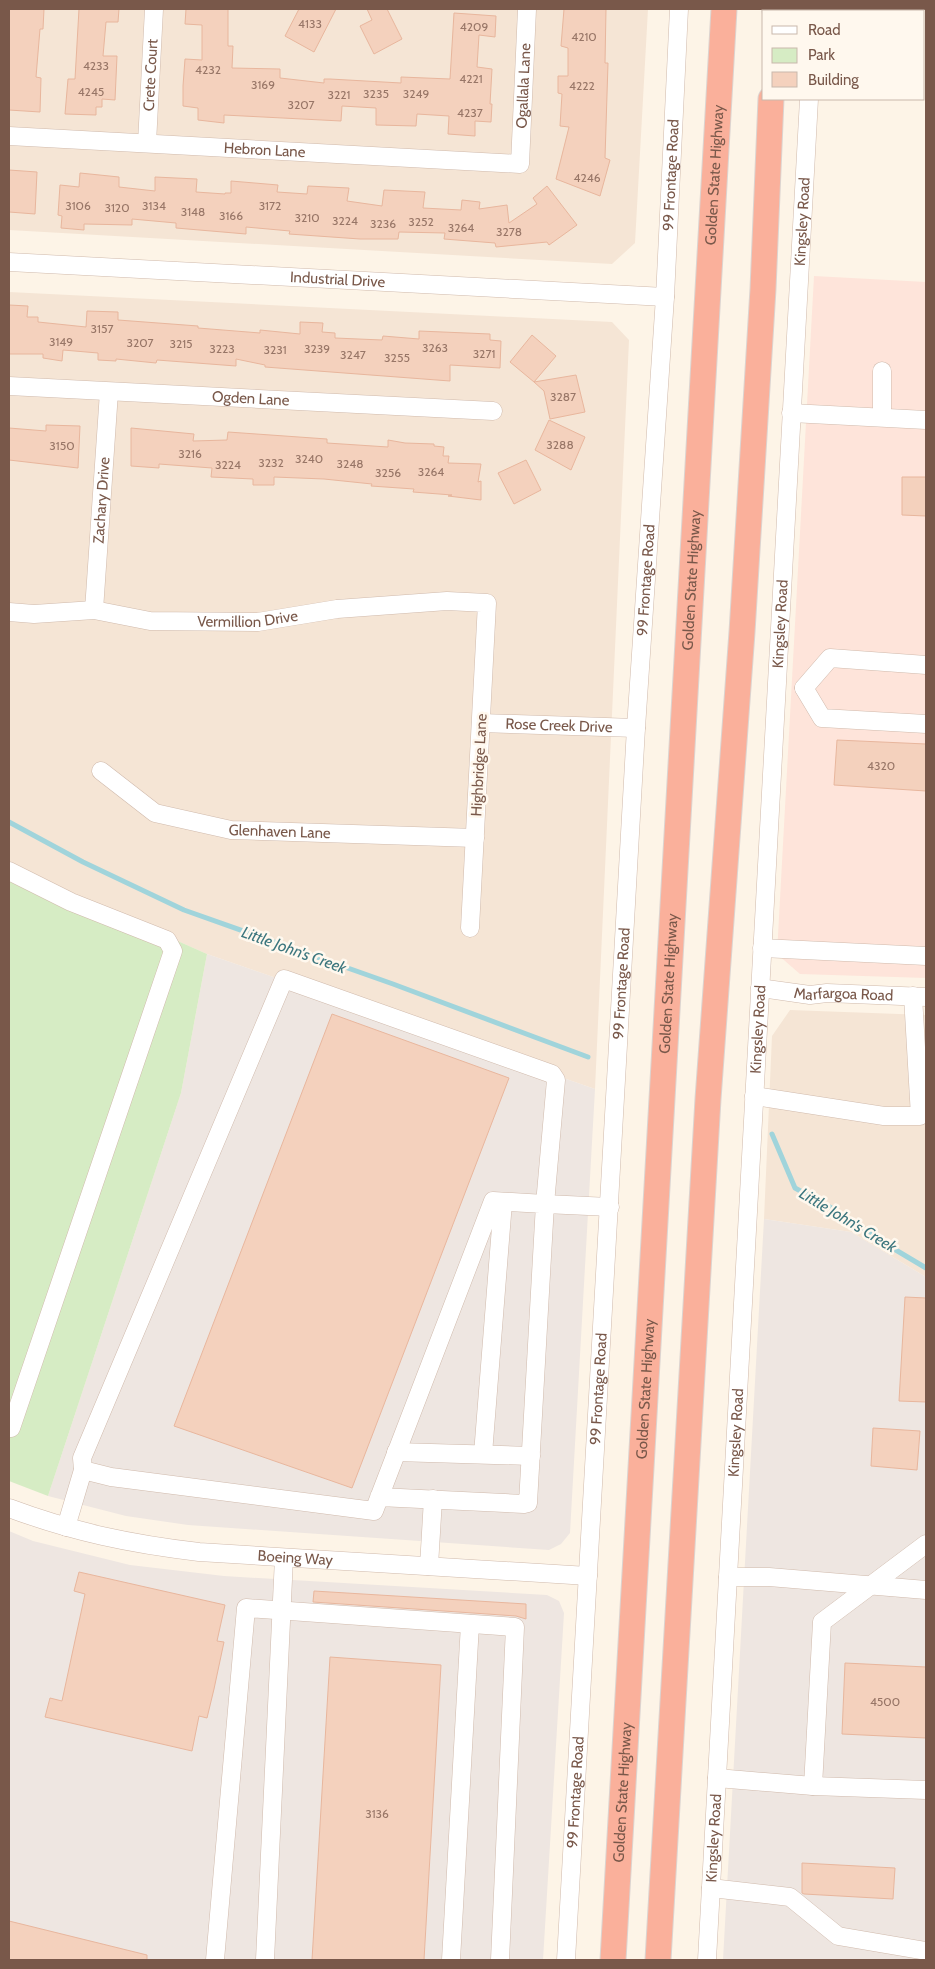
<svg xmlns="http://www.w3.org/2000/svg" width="935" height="1969" font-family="Cabin,sans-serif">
<rect width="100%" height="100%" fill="#fdf4e7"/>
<path fill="#f5e5d5" d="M 9,9 L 648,9 L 635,243 L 612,264 L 9,230 Z
M 9,292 L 612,322 L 629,340 L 595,1089 L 207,954 L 9,866 Z
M 790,1010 L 926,1015 L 926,1277 L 851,1232 L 764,1219 L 772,1036 Z"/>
<path fill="#fee4da" d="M 814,276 L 926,282 L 926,978 L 800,974 L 777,954 Z"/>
<path fill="#eee6e1" d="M 207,954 L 595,1089 L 570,1533 L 561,1544 L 549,1550 L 188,1525 L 126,1516 L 48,1496 L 181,1093 Z
M 764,1219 L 851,1232 L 926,1277 L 926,1960 L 723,1960 Z
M 9,1531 L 33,1541 L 130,1565 L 224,1576 L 547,1595 L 559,1601 L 564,1613 L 543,1960 L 9,1960 Z"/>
<path fill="#d6ecc4" d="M 9,866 L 207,954 L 181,1093 L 48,1496 L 9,1481 Z"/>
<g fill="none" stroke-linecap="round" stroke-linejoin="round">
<path stroke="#a0d4db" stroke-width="5" d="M 9,822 L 83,862 L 184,910 L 393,984 L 588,1057
M 772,1134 L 795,1188 L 835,1210 L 837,1214 L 877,1236 L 879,1240 L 926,1268
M 71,1960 L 80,1960"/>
</g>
<path fill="#f4d1bd" stroke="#e8b69d" d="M 9,9 L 44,9 L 43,29 L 40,29 L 36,77 L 41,78 L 40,112 L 9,110 Z
M 79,9 L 119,9 L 118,22 L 106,22 L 103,56 L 117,56 L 115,100 L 102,99 L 102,107 L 96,107 L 96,115 L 65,114 L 68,79 L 75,79 Z
M 186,9 L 228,9 L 228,46 L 233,46 L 232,68 L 280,69 L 280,78 L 324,83 L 324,79 L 330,79 L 401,83 L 401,77 L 450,79 L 454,13 L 496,16 L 495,37 L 479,35 L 477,67 L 492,69 L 490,104 L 492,104 L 491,122 L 475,121 L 475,136 L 448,134 L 449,116 L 417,114 L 416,126 L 376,125 L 376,108 L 342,106 L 341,121 L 224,115 L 224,123 L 198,120 L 198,108 L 183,106 L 183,86 L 185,59 L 202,60 L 202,25 L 185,24 Z
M 299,9 L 336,9 L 314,52 L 285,36 Z
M 367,9 L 387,9 L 402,39 L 374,54 L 360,26 L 372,20 Z
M 564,9 L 606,9 L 605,63 L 608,63 L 605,158 L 610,160 L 600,196 L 556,179 L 569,127 L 560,126 L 562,94 L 558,93 L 558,76 L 568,76 L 568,48 L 561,46 Z
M 9,170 L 37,172 L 35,214 L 9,212 Z
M 80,173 L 119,177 L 119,187 L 155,191 L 155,177 L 197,179 L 196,192 L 225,194 L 225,193 L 231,193 L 231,181 L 278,185 L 277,192 L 307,194 L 308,186 L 349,188 L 347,201 L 382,206 L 384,190 L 425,192 L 423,208 L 461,210 L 462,200 L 480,202 L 479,209 L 507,205 L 509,223 L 537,204 L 533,198 L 547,186 L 577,225 L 549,245 L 547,242 L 496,247 L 495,243 L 444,239 L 445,233 L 399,232 L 398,239 L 360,239 L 289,234 L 290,231 L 246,227 L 246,234 L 176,228 L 176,223 L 132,219 L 132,225 L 84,224 L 84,230 L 61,228 L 62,216 L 58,215 L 60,185 L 79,187 Z
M 9,305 L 28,306 L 27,317 L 38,317 L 38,322 L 86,327 L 87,311 L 118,312 L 118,320 L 198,326 L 198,328 L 260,333 L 260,330 L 300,334 L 300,322 L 323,323 L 322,332 L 335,333 L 335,338 L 382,340 L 383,336 L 419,339 L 419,331 L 490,334 L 490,340 L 501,341 L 500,368 L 450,365 L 450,381 L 265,367 L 265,365 L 236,359 L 236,366 L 157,360 L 156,363 L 116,359 L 116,361 L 98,360 L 98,353 L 63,350 L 62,361 L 43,358 L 43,354 L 9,354 Z
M 532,335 L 556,356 L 534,382 L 510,362 Z
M 576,375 L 585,412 L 550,419 L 544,391 L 534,382 Z
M 549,420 L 585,437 L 571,470 L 535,450 Z
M 46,425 L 80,426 L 78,468 L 9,460 L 9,428 L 46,431 Z
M 131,428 L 194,434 L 193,441 L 227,440 L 228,432 L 327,439 L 327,443 L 388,447 L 388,440 L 405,443 L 434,444 L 434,446 L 444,447 L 443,456 L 449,456 L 448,463 L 481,464 L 478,482 L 481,481 L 481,500 L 448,496 L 452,495 L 413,492 L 414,489 L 371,486 L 372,484 L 324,479 L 274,477 L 274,485 L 253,485 L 253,479 L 211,477 L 212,468 L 159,464 L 159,468 L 131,466 Z
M 526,460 L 541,490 L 514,504 L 498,473 Z
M 902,477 L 926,477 L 926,516 L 902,515 Z
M 837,740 L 926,744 L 926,791 L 834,785 Z
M 332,1014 L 509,1078 L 352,1488 L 174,1426 Z
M 905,1297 L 926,1298 L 926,1402 L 899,1401 Z
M 873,1428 L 920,1431 L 917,1470 L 871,1466 Z
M 79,1572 L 225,1605 L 217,1641 L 224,1642 L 214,1689 L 207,1718 L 199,1716 L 192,1751 L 45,1717 L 50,1698 L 62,1701 L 85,1594 L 74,1591 Z
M 314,1591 L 526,1604 L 526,1619 L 516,1616 L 313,1602 Z
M 330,1657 L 441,1665 L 424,1960 L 312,1960 Z
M 845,1663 L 926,1667 L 926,1738 L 842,1734 Z
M 802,1863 L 895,1868 L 893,1899 L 804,1894 L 802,1893 Z
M 9,1921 L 147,1955 L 147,1960 L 9,1960 Z"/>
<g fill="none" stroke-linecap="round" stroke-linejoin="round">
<g stroke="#d0baac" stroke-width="19">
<g id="minor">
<path d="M 813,11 L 813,9"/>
<path id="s1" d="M 9,136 L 520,164 L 527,9"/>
<path id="s2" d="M 147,143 L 154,9"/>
<path id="s3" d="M 9,262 L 665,297"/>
<path id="s4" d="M 9,386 L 493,411"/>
<path d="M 791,413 L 926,420"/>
<path d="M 882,417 L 882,371"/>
<path id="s5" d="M 94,610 L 109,392"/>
<path id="s6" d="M 9,612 L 34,614 L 94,610 L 150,621 L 258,622 L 337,609 L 447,601 L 487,603 L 470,928"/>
<path d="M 804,688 L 822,718 L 926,724"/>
<path d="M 804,688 L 830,658 L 926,665"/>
<path id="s7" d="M 481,723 L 636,728"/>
<path id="s8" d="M 101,771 L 155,813 L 231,830 L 475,838"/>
<path d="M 9,871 L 71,902 L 167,940 L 173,951 L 11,1428"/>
<path d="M 762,948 L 926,956"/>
<path id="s9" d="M 760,988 L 810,995 L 827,993 L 926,997"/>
<path d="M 754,1096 L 884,1116 L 920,1116 L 913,996"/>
<path d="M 396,1452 L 531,1456"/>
<path d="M 483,1454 L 503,1202"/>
<path d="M 379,1497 L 524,1504 L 528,1503 L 545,1204 L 493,1201 L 374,1511 L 111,1477 L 83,1470 L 82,1458 L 284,979 L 552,1074 L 556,1080 L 545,1204 L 610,1207"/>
<path id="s10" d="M 9,1508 C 73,1532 131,1544 199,1552 L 588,1576"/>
<path d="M 66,1527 L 83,1470"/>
<path d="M 429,1566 L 433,1499"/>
<path d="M 728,1577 L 769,1577 L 926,1590"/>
<path d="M 717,1778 L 813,1786 L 926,1790"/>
<path d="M 813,1786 L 822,1622 L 926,1544"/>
<path d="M 711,1888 L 790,1897 L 838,1936 L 926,1951"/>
<path d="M 215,1960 L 246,1608 L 515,1627 L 500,1960"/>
<path d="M 265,1960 L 284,1558"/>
<path d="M 451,1960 L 470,1624"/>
<path id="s11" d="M 566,1960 L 636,728 L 665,297 L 679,9"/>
<path id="s12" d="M 707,1960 L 809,99"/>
</g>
</g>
<g stroke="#dcd4d0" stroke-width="27">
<g id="highway">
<path d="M 775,11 L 775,9"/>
<path id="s13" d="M 613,1960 L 724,9"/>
<path d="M 658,1960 L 708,1099 L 742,632 L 763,289 L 771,99"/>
</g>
</g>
<use href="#minor" stroke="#fff" stroke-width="18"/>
<use href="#highway" stroke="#fab09b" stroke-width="25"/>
</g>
<g text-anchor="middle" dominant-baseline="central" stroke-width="5" stroke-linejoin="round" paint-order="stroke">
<g font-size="12" fill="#987667">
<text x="310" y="23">4133</text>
<text x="474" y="26">4209</text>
<text x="584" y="36">4210</text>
<text x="96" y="65">4233</text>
<text x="208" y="69">4232</text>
<text x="471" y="78">4221</text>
<text x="263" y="84">3169</text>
<text x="582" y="85">4222</text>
<text x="91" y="91">4245</text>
<text x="376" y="93">3235</text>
<text x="416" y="93">3249</text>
<text x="339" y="94">3221</text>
<text x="301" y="104">3207</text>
<text x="470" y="112">4237</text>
<text x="587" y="177">4246</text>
<text x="78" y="205">3106</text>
<text x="154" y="205">3134</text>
<text x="270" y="205">3172</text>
<text x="117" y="207">3120</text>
<text x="193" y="211">3148</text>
<text x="231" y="215">3166</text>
<text x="307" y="217">3210</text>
<text x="345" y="220">3224</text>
<text x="421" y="221">3252</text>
<text x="383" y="223">3236</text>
<text x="461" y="227">3264</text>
<text x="509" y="231">3278</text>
<text x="102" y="328">3157</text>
<text x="61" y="341">3149</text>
<text x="140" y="342">3207</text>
<text x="181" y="343">3215</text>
<text x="435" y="347">3263</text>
<text x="222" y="348">3223</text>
<text x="317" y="348">3239</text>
<text x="275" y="349">3231</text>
<text x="484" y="353">3271</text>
<text x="353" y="354">3247</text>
<text x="397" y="357">3255</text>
<text x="563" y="396">3287</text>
<text x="560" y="444">3288</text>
<text x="62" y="445">3150</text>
<text x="190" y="453">3216</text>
<text x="309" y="458">3240</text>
<text x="271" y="462">3232</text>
<text x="350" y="463">3248</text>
<text x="228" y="464">3224</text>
<text x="431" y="471">3264</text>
<text x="388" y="472">3256</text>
<text x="881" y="765">4320</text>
<text x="885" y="1701">4500</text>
<text x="377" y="1813">3136</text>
</g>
<g font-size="15" fill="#79584a" stroke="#fff8ee">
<text stroke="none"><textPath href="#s2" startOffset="68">Crete Court</textPath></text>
<text stroke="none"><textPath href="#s1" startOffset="590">Ogallala Lane</textPath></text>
<text stroke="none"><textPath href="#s1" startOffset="256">Hebron Lane</textPath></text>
<text stroke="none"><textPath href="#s11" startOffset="1788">99 Frontage Road</textPath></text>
<text stroke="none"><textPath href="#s13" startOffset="1788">Golden State Highway</textPath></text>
<text stroke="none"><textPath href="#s12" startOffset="1741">Kingsley Road</textPath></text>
<text stroke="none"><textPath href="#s3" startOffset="329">Industrial Drive</textPath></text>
<text stroke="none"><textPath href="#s4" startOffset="242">Ogden Lane</textPath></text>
<text stroke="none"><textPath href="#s5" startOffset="110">Zachary Drive</textPath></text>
<text stroke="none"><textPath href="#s11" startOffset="1382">99 Frontage Road</textPath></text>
<text stroke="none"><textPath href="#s13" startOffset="1382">Golden State Highway</textPath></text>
<text stroke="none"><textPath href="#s6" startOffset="240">Vermillion Drive</textPath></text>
<text stroke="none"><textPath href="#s12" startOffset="1338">Kingsley Road</textPath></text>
<text stroke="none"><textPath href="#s7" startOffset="78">Rose Creek Drive</textPath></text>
<text transform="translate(479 765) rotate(-87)">Highbridge Lane</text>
<text stroke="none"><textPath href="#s8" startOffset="195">Glenhaven Lane</textPath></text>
<text stroke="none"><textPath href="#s11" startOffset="978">99 Frontage Road</textPath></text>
<text stroke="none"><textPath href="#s13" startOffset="978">Golden State Highway</textPath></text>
<text stroke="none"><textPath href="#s9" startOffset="84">Marfargoa Road</textPath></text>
<text stroke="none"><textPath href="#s12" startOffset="932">Kingsley Road</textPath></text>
<text stroke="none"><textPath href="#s11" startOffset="572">99 Frontage Road</textPath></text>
<text stroke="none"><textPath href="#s13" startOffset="572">Golden State Highway</textPath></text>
<text stroke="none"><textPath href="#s12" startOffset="528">Kingsley Road</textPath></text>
<text stroke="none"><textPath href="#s10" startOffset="292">Boeing Way</textPath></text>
<text stroke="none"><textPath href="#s11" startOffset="168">99 Frontage Road</textPath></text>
<text stroke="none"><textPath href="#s13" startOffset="168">Golden State Highway</textPath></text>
<text stroke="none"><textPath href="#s12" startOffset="122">Kingsley Road</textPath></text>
</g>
<g font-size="16" font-style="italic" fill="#3c767e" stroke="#fff8ee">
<text transform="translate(294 950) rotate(20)">Little John's Creek</text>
<text transform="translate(848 1220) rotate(31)">Little John's Creek</text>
</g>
</g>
<rect width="935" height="1969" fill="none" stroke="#79584a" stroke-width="20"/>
<rect x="762" y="10" width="162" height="90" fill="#fff8ee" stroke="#c9b8ac"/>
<rect x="772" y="26" width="25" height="8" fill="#ffffff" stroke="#c9b8ac"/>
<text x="808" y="35" font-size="15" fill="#79584a">Road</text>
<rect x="772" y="48" width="25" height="15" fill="#d6ecc4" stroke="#c9b8ac"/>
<text x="808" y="60" font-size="15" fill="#79584a">Park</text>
<rect x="772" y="72" width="25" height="15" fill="#f4d1bd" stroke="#c9b8ac"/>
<text x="808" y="85" font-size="15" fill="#79584a">Building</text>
</svg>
